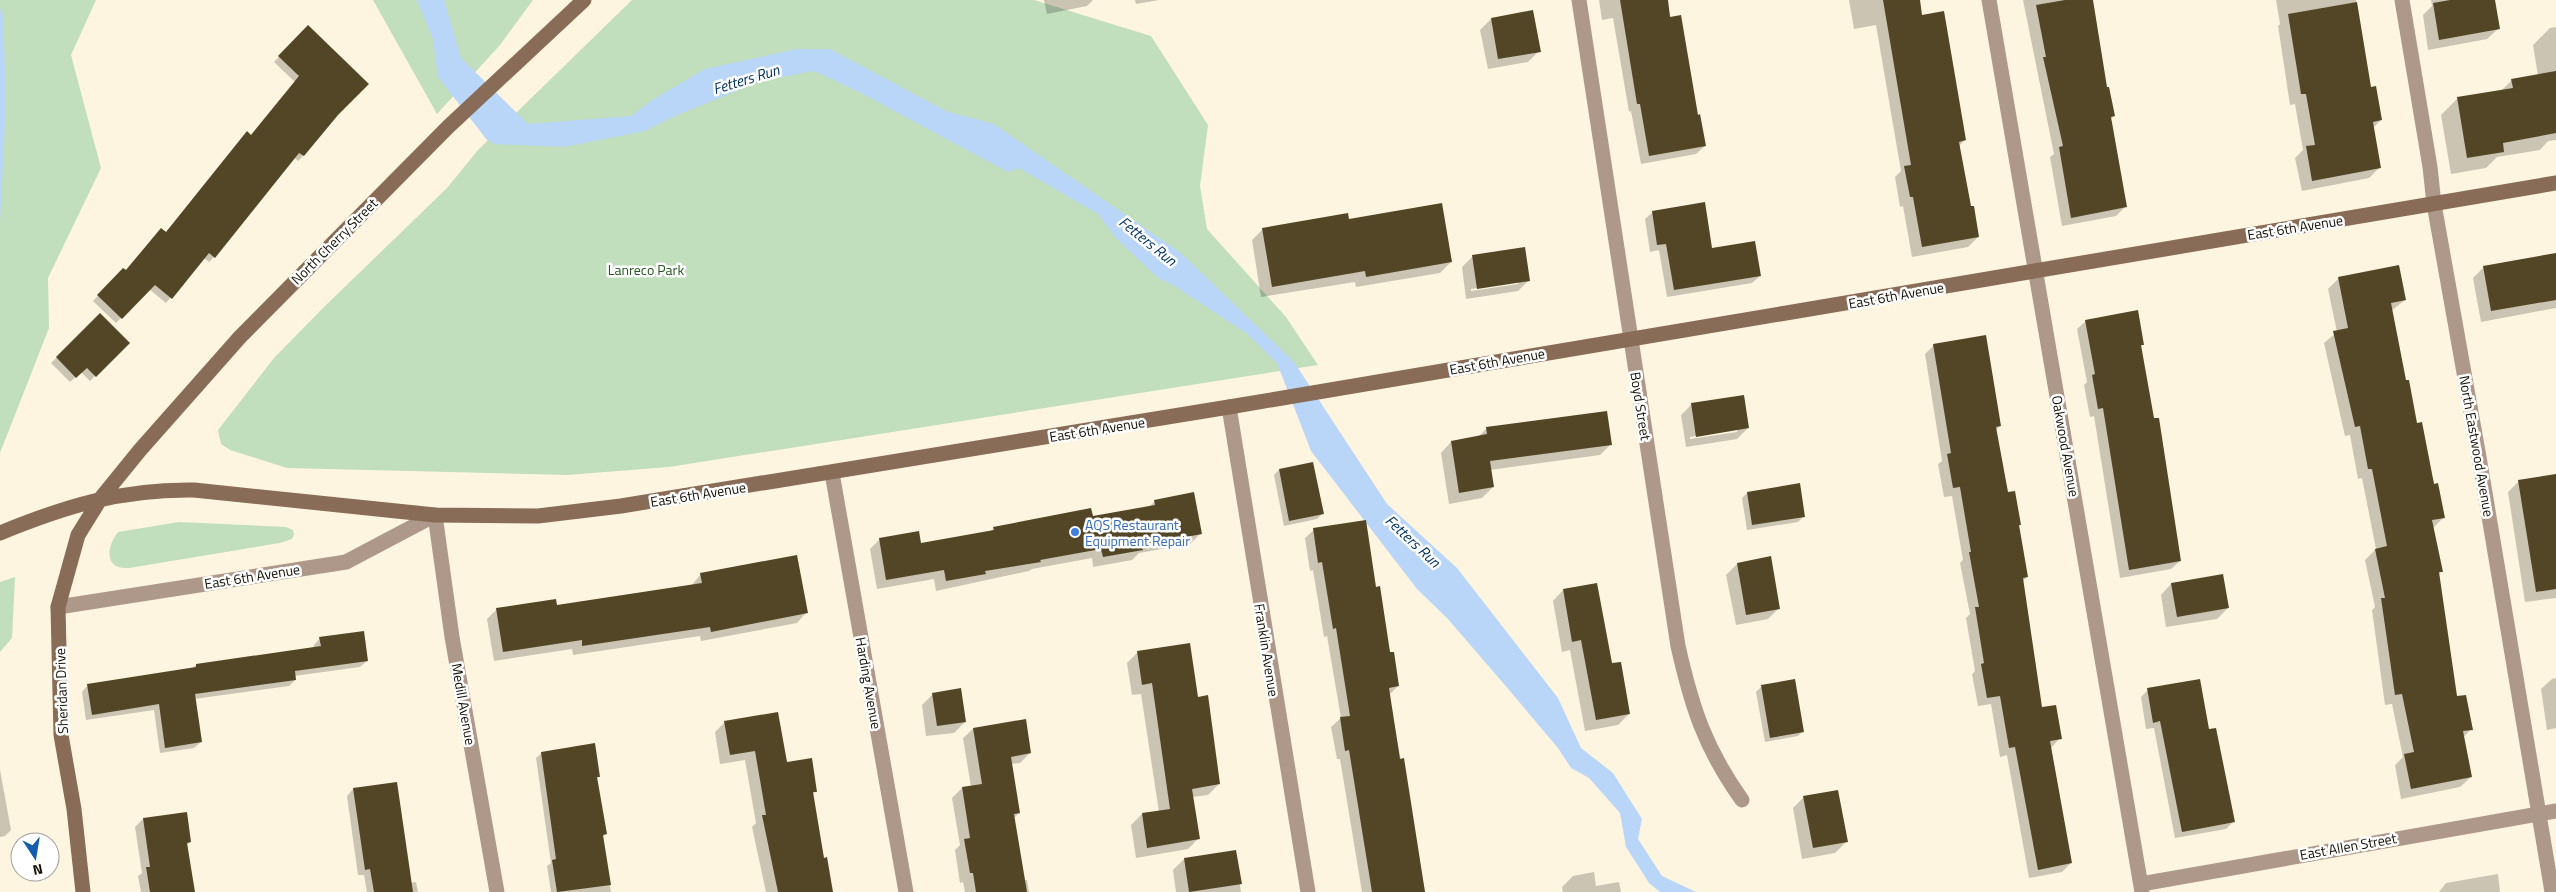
<svg xmlns="http://www.w3.org/2000/svg" width="2556" height="892" font-family="'Titillium Web',sans-serif">
<rect width="100%" height="100%" fill="#fef5e0"/>
<path fill="#c1debd" d="M 0,0 L 96,0 L 71,55 L 101,168 L 48,278 L 49,328 L 0,453 Z
M 373,0 L 533,0 L 500,45 L 437,114 Z
M 632,0 L 1034,0 L 1151,36 L 1208,125 L 1200,186 L 1207,229 L 1286,317 L 1318,365 L 669,467 L 567,475 L 287,468 L 230,450 L 221,444 L 218,430 L 274,358 L 323,308 L 447,188 L 478,150 Z
M 179,522 L 286,527 L 293,530 L 294,534 L 292,539 L 280,543 L 129,568 C 104,570 106,547 118,532 Z
M 15,577 L 12,638 L 0,652 L 0,582 Z"/>
<path fill="#b9d6f9" d="M 417,0 L 444,0 L 461,58 L 528,124 L 631,116 L 651,101 L 705,69 L 797,49 L 830,49 L 948,112 L 994,124 L 1181,253 L 1294,362 L 1387,504 L 1457,568 L 1558,698 L 1581,748 L 1613,773 L 1642,819 L 1638,839 L 1662,876 L 1696,892 L 1660,892 L 1649,883 L 1626,847 L 1620,813 L 1589,778 L 1571,768 L 1558,748 L 1504,684 L 1447,618 L 1417,589 L 1311,451 L 1277,363 L 1246,333 L 1173,285 L 1158,278 L 1116,238 L 1098,214 L 1019,168 L 1008,172 L 861,93 L 814,71 L 761,81 L 675,116 L 645,131 L 564,147 L 495,144 L 487,140 L 438,77 L 433,39 Z
M 0,8 L 3,16 L 6,100 L 0,222 Z"/>
<path fill="#0003" fill-rule="evenodd" d="M 1044,0 L 1093,0 L 1087,6 L 1047,14 Z
M 1135,0 L 1159,0 L 1136,4 Z
M 1599,0 L 1666,0 L 1705,146 L 1696,154 L 1641,164 L 1631,111 L 1629,112 L 1613,18 L 1602,20 Z
M 1849,0 L 1918,0 L 1921,16 L 1965,140 L 1959,146 L 1970,208 L 1978,237 L 1968,247 L 1912,257 L 1903,206 L 1900,207 L 1895,177 L 1901,171 L 1876,25 L 1854,29 Z
M 2023,0 L 2091,0 L 2106,89 L 2114,116 L 2110,119 L 2126,206 L 2116,216 L 2062,226 L 2050,157 L 2054,154 Z
M 2276,0 L 2356,0 L 2370,88 L 2381,120 L 2373,128 L 2380,167 L 2369,178 L 2302,191 L 2295,158 L 2303,150 L 2295,104 L 2290,105 L 2278,26 L 2280,24 Z
M 2431,0 L 2493,0 L 2498,29 L 2487,39 L 2428,50 L 2423,15 L 2432,6 Z
M 1491,19 L 1539,51 L 1528,62 L 1488,69 L 1480,30 Z
M 308,27 L 337,114 L 303,156 L 298,161 L 294,157 L 214,257 L 209,262 L 204,258 L 166,303 L 149,289 L 116,323 L 93,301 L 123,269 L 125,271 L 161,229 L 165,233 L 251,136 L 295,82 L 274,62 Z
M 2556,27 L 2556,140 L 2548,141 L 2540,150 L 2497,157 L 2486,168 L 2451,174 L 2441,115 L 2458,98 L 2501,91 L 2512,80 L 2538,76 L 2533,45 L 2550,28 Z
M 1653,212 L 1711,250 L 1760,276 L 1752,283 L 1667,297 L 1659,250 L 1650,252 L 1645,219 Z
M 1348,220 L 1451,262 L 1440,273 L 1356,287 L 1355,282 L 1261,297 L 1252,240 L 1263,229 Z
M 2556,254 L 2556,308 L 2481,322 L 2473,278 L 2484,267 Z
M 1473,256 L 1529,280 L 1518,291 L 1466,299 L 1462,267 ZM 1518,281 L 1518,284 L 1471,291 L 1471,289 Z
M 2339,278 L 2405,300 L 2391,311 L 2405,382 L 2444,517 L 2433,528 L 2442,571 L 2438,575 L 2456,698 L 2471,729 L 2463,738 L 2471,777 L 2460,787 L 2401,799 L 2395,765 L 2403,757 L 2392,704 L 2385,705 L 2372,610 L 2375,607 L 2365,560 L 2376,549 L 2362,478 L 2358,479 L 2350,435 L 2345,436 L 2324,343 L 2337,332 L 2328,289 Z
M 100,315 L 128,343 L 90,381 L 81,372 L 70,382 L 51,363 Z
M 2086,321 L 2143,344 L 2140,347 L 2180,561 L 2171,569 L 2120,578 L 2094,416 L 2090,417 L 2084,385 L 2087,382 L 2077,329 Z
M 1934,345 L 2000,426 L 1996,430 L 2007,493 L 2020,525 L 2018,527 L 2027,577 L 2023,581 L 2041,708 L 2060,738 L 2051,748 L 2071,863 L 2062,872 L 2029,878 L 2007,755 L 2000,757 L 1991,704 L 1978,706 L 1972,674 L 1975,671 L 1966,618 L 1970,614 L 1960,563 L 1963,560 L 1952,496 L 1944,497 L 1938,464 L 1942,461 L 1925,354 Z
M 1692,404 L 1748,428 L 1737,439 L 1686,447 L 1681,415 ZM 1737,429 L 1737,432 L 1690,439 L 1690,437 Z
M 1487,428 L 1611,444 L 1600,455 L 1490,470 L 1493,487 L 1482,498 L 1449,504 L 1441,453 L 1451,442 L 1478,437 Z
M 1279,470 L 1322,514 L 1317,519 L 1284,526 L 1274,475 Z
M 2556,475 L 2556,598 L 2525,602 L 2508,492 L 2519,481 Z
M 1747,493 L 1803,517 L 1798,522 L 1747,530 L 1742,498 Z
M 1155,501 L 1200,534 L 1190,544 L 1139,553 L 1132,560 L 1093,567 L 1092,558 L 1032,569 L 1029,571 L 936,591 L 934,579 L 877,589 L 870,549 L 880,539 L 920,544 L 990,532 L 994,528 L 1092,518 L 1148,508 Z
M 1314,530 L 1375,588 L 1398,686 L 1389,695 L 1425,892 L 1362,892 L 1340,759 L 1337,759 L 1331,727 L 1341,718 L 1327,636 L 1324,637 L 1313,570 L 1310,571 L 1305,538 Z
M 1737,564 L 1779,608 L 1768,619 L 1736,625 L 1726,575 Z
M 701,574 L 806,613 L 797,623 L 701,641 L 700,636 L 573,655 L 572,649 L 494,661 L 487,619 L 497,609 L 556,606 L 691,586 Z
M 2171,584 L 2228,608 L 2217,619 L 2166,627 L 2161,595 Z
M 1563,590 L 1629,714 L 1618,725 L 1585,731 L 1570,650 L 1562,652 L 1553,601 Z
M 320,638 L 367,661 L 360,667 L 294,676 L 295,680 L 289,686 L 194,699 L 201,742 L 194,748 L 160,753 L 154,710 L 86,720 L 82,692 L 88,685 L 193,668 L 196,665 L 314,648 L 314,645 Z
M 1138,652 L 1197,698 L 1219,784 L 1208,795 L 1192,797 L 1199,838 L 1188,849 L 1136,858 L 1131,825 L 1142,814 L 1159,812 L 1141,694 L 1132,695 L 1127,663 Z
M 2556,678 L 2556,728 L 2547,730 L 2541,689 L 2552,679 Z
M 1794,681 L 1803,731 L 1798,736 L 1765,742 L 1756,692 L 1761,687 Z
M 2148,690 L 2208,730 L 2233,822 L 2226,829 L 2175,838 L 2154,728 L 2146,729 L 2141,697 Z
M 933,694 L 965,722 L 954,733 L 926,736 L 922,705 Z
M 725,722 L 786,763 L 816,791 L 812,795 L 830,892 L 766,892 L 752,827 L 756,823 L 745,760 L 720,764 L 715,732 Z
M 973,729 L 1030,753 L 1020,763 L 1011,764 L 1019,813 L 1014,818 L 1023,880 L 1027,880 L 1029,892 L 965,892 L 963,882 L 960,883 L 955,850 L 960,845 L 952,798 L 962,788 L 971,787 L 963,738 Z
M 542,753 L 599,776 L 596,779 L 606,834 L 602,837 L 611,892 L 551,892 L 547,866 L 551,863 L 536,758 Z
M 0,770 L 11,830 L 5,836 L 0,837 Z
M 353,789 L 410,883 L 416,882 L 418,892 L 367,892 L 364,875 L 358,875 L 347,796 Z
M 1804,797 L 1846,842 L 1835,853 L 1802,859 L 1793,808 Z
M 143,819 L 190,842 L 187,845 L 194,892 L 141,892 L 138,876 L 142,873 L 135,827 Z
M 1235,851 L 1241,892 L 1176,892 L 1173,870 L 1184,859 Z
M 1594,872 L 1596,886 L 1619,882 L 1621,892 L 1563,892 L 1562,887 L 1573,876 Z
M 2498,874 L 2500,892 L 2439,892 L 2446,883 Z"/>
<path fill="#524627" d="M 1620,0 L 1668,0 L 1670,17 L 1681,15 L 1698,115 L 1700,114 L 1706,146 L 1649,156 L 1640,104 L 1637,104 Z
M 1883,0 L 1920,0 L 1922,15 L 1944,11 L 1966,140 L 1959,142 L 1971,206 L 1974,206 L 1979,237 L 1922,247 L 1913,197 L 1910,197 L 1904,166 L 1911,165 Z
M 2065,0 L 2093,0 L 2107,87 L 2109,87 L 2115,116 L 2111,117 L 2127,207 L 2071,218 L 2059,147 L 2063,146 L 2043,57 L 2046,57 L 2036,5 Z
M 2450,0 L 2495,0 L 2500,29 L 2439,40 L 2433,3 Z
M 2357,2 L 2371,87 L 2376,86 L 2382,120 L 2373,122 L 2381,168 L 2312,181 L 2306,146 L 2315,145 L 2306,94 L 2301,94 L 2288,14 Z
M 1533,10 L 1541,52 L 1498,59 L 1491,18 Z
M 308,25 L 369,84 L 338,115 L 304,156 L 299,153 L 215,258 L 209,253 L 172,299 L 155,285 L 122,319 L 97,295 L 123,268 L 126,270 L 161,228 L 166,232 L 247,131 L 251,135 L 299,76 L 278,56 Z
M 2556,71 L 2556,133 L 2503,143 L 2504,152 L 2467,158 L 2457,97 L 2513,88 L 2511,79 Z
M 1705,202 L 1712,248 L 1755,241 L 1761,276 L 1674,290 L 1666,244 L 1657,245 L 1652,211 Z
M 1442,203 L 1452,262 L 1366,277 L 1365,271 L 1272,287 L 1262,228 L 1348,213 L 1349,219 Z
M 1525,247 L 1530,281 L 1477,289 L 1472,255 Z
M 2556,253 L 2556,300 L 2491,311 L 2483,266 Z
M 2399,265 L 2406,300 L 2391,303 L 2406,380 L 2409,380 L 2417,423 L 2422,422 L 2434,484 L 2438,483 L 2445,518 L 2432,520 L 2443,572 L 2439,572 L 2457,696 L 2466,695 L 2473,730 L 2463,731 L 2472,777 L 2411,789 L 2404,754 L 2414,752 L 2402,694 L 2395,695 L 2381,598 L 2385,598 L 2375,549 L 2387,546 L 2372,469 L 2368,469 L 2360,426 L 2355,427 L 2333,331 L 2348,328 L 2338,277 Z
M 2138,310 L 2144,345 L 2141,345 L 2154,418 L 2159,418 L 2181,561 L 2129,570 L 2103,408 L 2098,409 L 2092,375 L 2095,374 L 2085,320 Z
M 100,313 L 130,343 L 96,377 L 87,368 L 76,378 L 56,357 Z
M 1986,335 L 2001,426 L 1996,427 L 2008,492 L 2015,491 L 2021,525 L 2019,525 L 2028,577 L 2023,578 L 2042,707 L 2056,705 L 2062,739 L 2050,741 L 2072,863 L 2038,870 L 2015,747 L 2009,748 L 2000,696 L 1987,698 L 1981,664 L 1984,663 L 1975,607 L 1979,607 L 1969,552 L 1971,552 L 1960,487 L 1953,488 L 1947,454 L 1951,453 L 1933,344 Z
M 1744,395 L 1749,428 L 1696,437 L 1691,403 Z
M 1607,411 L 1612,445 L 1490,461 L 1494,487 L 1459,493 L 1451,441 L 1487,434 L 1486,427 Z
M 1313,462 L 1324,514 L 1289,521 L 1279,469 Z
M 2556,474 L 2556,589 L 2536,592 L 2518,480 Z
M 1800,483 L 1805,517 L 1752,525 L 1747,492 Z
M 1194,492 L 1202,534 L 1142,545 L 1143,550 L 1103,557 L 1101,549 L 1040,560 L 1041,562 L 985,571 L 986,574 L 946,581 L 944,570 L 886,580 L 879,538 L 919,531 L 921,543 L 994,530 L 993,527 L 1091,508 L 1093,516 L 1155,505 L 1154,500 Z
M 1366,520 L 1376,587 L 1380,586 L 1390,652 L 1394,652 L 1399,686 L 1389,688 L 1400,759 L 1404,758 L 1425,892 L 1372,892 L 1349,750 L 1345,751 L 1340,717 L 1350,716 L 1336,628 L 1333,629 L 1322,562 L 1318,563 L 1313,528 Z
M 797,555 L 808,613 L 711,632 L 710,627 L 582,646 L 582,640 L 503,652 L 496,608 L 556,599 L 557,605 L 702,583 L 700,573 Z
M 1771,556 L 1780,609 L 1746,615 L 1737,563 Z
M 2223,574 L 2229,608 L 2177,617 L 2171,583 Z
M 1597,583 L 1612,663 L 1621,662 L 1630,714 L 1596,720 L 1581,640 L 1572,642 L 1563,589 Z
M 364,631 L 368,661 L 295,671 L 296,680 L 195,694 L 202,742 L 165,748 L 159,704 L 92,715 L 87,684 L 196,667 L 196,664 L 321,646 L 319,637 Z
M 1190,643 L 1198,697 L 1208,695 L 1220,784 L 1192,789 L 1200,839 L 1147,848 L 1142,813 L 1170,809 L 1152,683 L 1142,685 L 1137,651 Z
M 1795,679 L 1804,732 L 1770,738 L 1761,685 Z
M 2200,679 L 2209,729 L 2216,728 L 2235,822 L 2182,832 L 2160,721 L 2153,723 L 2147,688 Z
M 961,688 L 966,722 L 937,726 L 932,693 Z
M 778,712 L 787,762 L 812,758 L 817,792 L 813,792 L 824,858 L 827,857 L 833,892 L 778,892 L 762,815 L 766,815 L 755,751 L 730,755 L 724,721 Z
M 1026,719 L 1031,753 L 1011,757 L 1020,813 L 1014,814 L 1027,892 L 976,892 L 973,873 L 970,873 L 964,839 L 970,838 L 962,787 L 982,784 L 973,728 Z
M 595,743 L 600,777 L 597,777 L 607,834 L 603,835 L 611,885 L 557,892 L 552,860 L 556,859 L 541,752 Z
M 397,782 L 413,892 L 374,892 L 370,869 L 365,870 L 353,788 Z
M 1838,790 L 1848,842 L 1813,848 L 1803,796 Z
M 187,812 L 191,842 L 187,843 L 195,892 L 150,892 L 146,867 L 150,867 L 143,818 Z
M 1236,850 L 1242,884 L 1189,892 L 1184,858 Z"/>
<g fill="none" stroke-linecap="round" stroke-linejoin="round">
<path stroke="#ad988a" stroke-width="15" d="M 1579,0 L 1678,646 C 1692,708 1705,748 1742,800
M 1989,0 L 2142,892
M 2402,0 L 2430,167 L 2434,204 L 2479,457 L 2552,892
M 1229,407 L 1308,892
M 832,473 L 906,892
M 58,607 L 346,562 L 435,515 L 452,637 L 497,892
M 2141,884 L 2556,811"/>
<path stroke="#896c57" stroke-width="15" d="M 0,533 C 66,506 121,489 194,490 L 435,515 L 538,516 L 621,506 L 1229,407 L 2556,183
M 83,892 L 74,809 L 61,735 L 58,607 L 78,535 L 101,498 L 140,450 L 240,337 L 448,127 L 584,0"/>
</g>
<circle fill="#3f7fe0" stroke="#fff" stroke-width="2" cx="1075" cy="532" r="5"/>
<g text-anchor="middle" dominant-baseline="central" stroke-width="5" stroke-linejoin="round" paint-order="stroke">
<g font-size="14" fill="#120d03" stroke="#fff">
<text transform="translate(2295 227) rotate(-9)">East 6th Avenue</text>
<text transform="translate(334 241) rotate(-45)">North Cherry Street</text>
<text transform="translate(1896 295) rotate(-10)">East 6th Avenue</text>
<text transform="translate(1497 361) rotate(-10)">East 6th Avenue</text>
<text transform="translate(1641 406) rotate(81)">Boyd Street</text>
<text transform="translate(1097 429) rotate(-9)">East 6th Avenue</text>
<text transform="translate(2066 446) rotate(80)">Oakwood Avenue</text>
<text transform="translate(2477 446) rotate(80)">North Eastwood Avenue</text>
<text transform="translate(698 494) rotate(-9)">East 6th Avenue</text>
<text transform="translate(252 576) rotate(-9)">East 6th Avenue</text>
<text transform="translate(1267 650) rotate(81)">Franklin Avenue</text>
<text transform="translate(869 683) rotate(80)">Harding Avenue</text>
<text transform="translate(61 691) rotate(-92)">Sheridan Drive</text>
<text transform="translate(464 704) rotate(80)">Medill Avenue</text>
<text transform="translate(2348 846) rotate(-10)">East Allen Street</text>
</g>
<g font-size="14" fill="#25571f" stroke="#fff">
<text x="646" y="269">Lanreco Park</text>
</g>
<g font-size="14" fill="#366cbe" stroke="#fff" text-anchor="start">
<text x="1085" y="524">AQS Restaurant<tspan x="1085" dy="16">Equipment Repair</tspan></text>
</g>
<g font-size="15" font-style="italic" fill="#003264" stroke="#fff">
<text transform="translate(746 79) rotate(-17)">Fetters Run</text>
<text transform="translate(1148 241) rotate(39)">Fetters Run</text>
<text transform="translate(1413 541) rotate(43)">Fetters Run</text>
</g>
</g>
<g transform="translate(35 857) rotate(168)"><circle r="24" fill="#ffffff" stroke="#a09e9a"/>
<path d="M0-4L9 19L0 12L-9 19Z" fill="#145dac"/>
<text y="-8" font-size="14" font-weight="bold" text-anchor="middle" fill="#120d03">N</text>
</g>
</svg>
